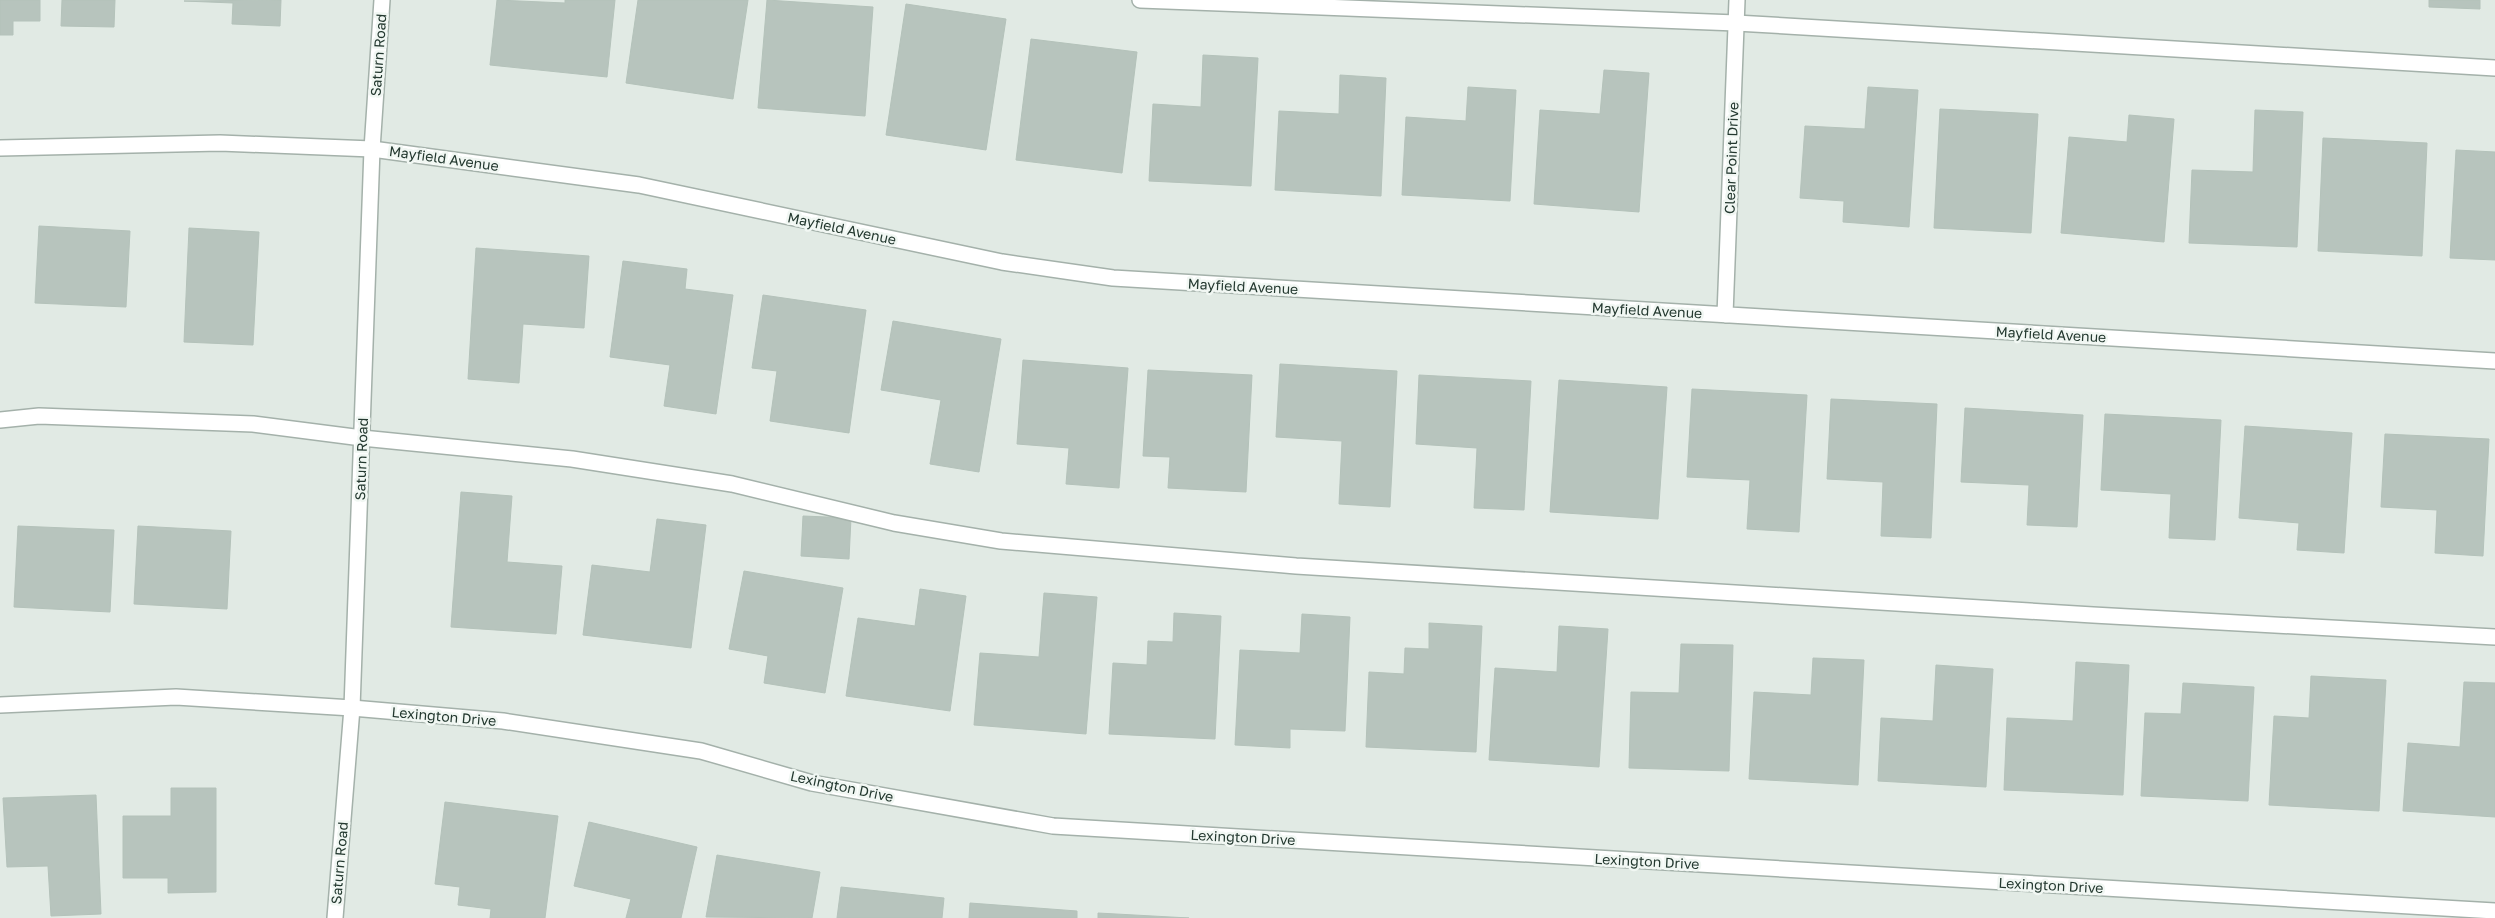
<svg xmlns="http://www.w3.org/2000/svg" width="2495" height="918" font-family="'Golos Text',sans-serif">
<rect width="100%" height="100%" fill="#e1eae4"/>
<path fill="#b7c4bd" stroke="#b4c2ba" d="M 0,0 L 40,0 L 40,21 L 13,21 L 13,35 L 0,35 Z
M 62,0 L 115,0 L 114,27 L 61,26 Z
M 281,0 L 280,26 L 232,24 L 233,3 L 184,1 Z
M 497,0 L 565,3 L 565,0 L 615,0 L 607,77 L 490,65 Z
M 638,0 L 748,0 L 733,99 L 626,83 Z
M 767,0 L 873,7 L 865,116 L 758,108 Z
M 2429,0 L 2480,0 L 2480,9 L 2429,7 Z
M 906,4 L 1006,19 L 986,150 L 886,135 Z
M 1031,39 L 1137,52 L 1122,173 L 1016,160 Z
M 1203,55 L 1258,58 L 1251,186 L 1149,181 L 1153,104 L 1201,107 Z
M 1604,70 L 1649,73 L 1639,212 L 1534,204 L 1540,110 L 1600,114 Z
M 1340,75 L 1386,78 L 1381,196 L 1275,190 L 1279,111 L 1339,114 Z
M 1468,87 L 1516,90 L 1510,201 L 1402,195 L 1406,117 L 1466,121 Z
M 1868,87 L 1918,90 L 1909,227 L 1843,222 L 1844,201 L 1800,198 L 1805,126 L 1865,129 Z
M 1940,109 L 2038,114 L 2031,233 L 1934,228 Z
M 2255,110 L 2303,112 L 2297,247 L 2189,243 L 2192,170 L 2253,172 Z
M 2129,115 L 2174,119 L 2164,242 L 2061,233 L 2069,137 L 2127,142 Z
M 2323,138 L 2427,143 L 2422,256 L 2318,251 Z
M 2456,150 L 2495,152 L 2495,260 L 2450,258 Z
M 39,226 L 130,231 L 126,307 L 35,303 Z
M 189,228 L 259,232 L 253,345 L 184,342 Z
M 476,248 L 589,256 L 584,328 L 523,324 L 519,383 L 468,379 Z
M 623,261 L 687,269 L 685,289 L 733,295 L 716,414 L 664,406 L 670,365 L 610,357 Z
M 763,295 L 866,310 L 849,433 L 770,421 L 777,371 L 752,368 Z
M 893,321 L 1001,339 L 979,472 L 930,464 L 941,400 L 881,390 Z
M 1023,360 L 1128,368 L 1119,488 L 1066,484 L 1069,448 L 1017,444 Z
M 1280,364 L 1397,371 L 1390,507 L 1339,504 L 1342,441 L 1276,437 Z
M 1148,370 L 1252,375 L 1246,492 L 1168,488 L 1170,457 L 1143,456 Z
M 1419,375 L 1531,381 L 1524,510 L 1474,508 L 1477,448 L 1416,444 Z
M 1559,380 L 1667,387 L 1658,519 L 1550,512 Z
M 1692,389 L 1807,395 L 1799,532 L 1747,529 L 1750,480 L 1687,477 Z
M 1831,399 L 1937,404 L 1931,538 L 1881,536 L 1883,482 L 1827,479 Z
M 1965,408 L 2083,415 L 2077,527 L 2027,525 L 2029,485 L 1961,482 Z
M 2105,414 L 2221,420 L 2215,540 L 2169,538 L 2171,494 L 2101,490 Z
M 2245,426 L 2352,433 L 2344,553 L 2297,550 L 2299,523 L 2239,518 Z
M 2385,434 L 2489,439 L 2483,556 L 2435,553 L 2437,510 L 2381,507 Z
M 461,492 L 512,496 L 507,562 L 562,566 L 556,634 L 451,627 Z
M 803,516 L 851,518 L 849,559 L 801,556 Z
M 657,519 L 706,525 L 691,648 L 583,635 L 592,565 L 650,572 Z
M 18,526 L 114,530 L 110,612 L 14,607 Z
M 138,526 L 231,531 L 227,609 L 134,604 Z
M 744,571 L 843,588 L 825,693 L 764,683 L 768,656 L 729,649 Z
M 920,589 L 966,596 L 950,711 L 846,696 L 858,618 L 915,626 Z
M 1044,593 L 1097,597 L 1086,734 L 974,725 L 980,653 L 1039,657 Z
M 1174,613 L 1221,616 L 1215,739 L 1109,734 L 1113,663 L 1147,665 L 1148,641 L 1173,642 Z
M 1302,614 L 1350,617 L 1345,731 L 1290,729 L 1290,748 L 1235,745 L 1240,650 L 1300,653 Z
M 1429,623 L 1482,626 L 1476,752 L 1366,747 L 1369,672 L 1404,674 L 1405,648 L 1429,649 Z
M 1559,626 L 1608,629 L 1599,767 L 1489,760 L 1495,668 L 1557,672 Z
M 1681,644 L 1733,645 L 1729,771 L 1629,768 L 1631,692 L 1679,693 Z
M 1813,658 L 1864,660 L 1858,785 L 1749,779 L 1754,692 L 1811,695 Z
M 2076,662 L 2129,665 L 2123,795 L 2004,790 L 2007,718 L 2073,721 Z
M 1936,665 L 1993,669 L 1986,787 L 1878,781 L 1881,718 L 1933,721 Z
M 2311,676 L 2386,680 L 2379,811 L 2269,805 L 2274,716 L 2309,718 Z
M 2464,682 L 2495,683 L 2495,817 L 2403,811 L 2408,743 L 2460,747 Z
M 2183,683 L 2254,687 L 2248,801 L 2141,796 L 2145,713 L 2181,714 Z
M 171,788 L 216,788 L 216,892 L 168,893 L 168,878 L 123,878 L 123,816 L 171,816 Z
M 96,795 L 101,914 L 51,916 L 48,866 L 7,867 L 3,798 Z
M 445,802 L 558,816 L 545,918 L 490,918 L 491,909 L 458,905 L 460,887 L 435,884 Z
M 589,822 L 697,847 L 681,918 L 626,918 L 631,899 L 574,886 Z
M 717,855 L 820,872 L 812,918 L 706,917 Z
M 841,887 L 944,898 L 942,918 L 837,918 Z
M 970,903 L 1077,911 L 1077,918 L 969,918 Z
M 1098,913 L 1189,918 L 1098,918 Z"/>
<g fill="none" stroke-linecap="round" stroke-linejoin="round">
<g stroke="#a4b1aa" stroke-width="18">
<path id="service" d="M 1140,0 L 1736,23 L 2495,68
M 0,420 L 39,416 L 253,424 L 362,438 L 572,459 L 732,484 L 894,523 L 1001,541 L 1296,566 L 2093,615 L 2495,637"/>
</g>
<g stroke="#a4b1aa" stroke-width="18">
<path id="minor" d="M 0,148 L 220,143 L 372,149 L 639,185 L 1002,262 L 1113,278 L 2495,361
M 1725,315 L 1737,0
M 0,705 L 176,697 L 352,708 L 503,721 L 701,751 L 812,783 L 1053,826 L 2495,911"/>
</g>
<g stroke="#a4b1aa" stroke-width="18">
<path id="tertiary" d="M 335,918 L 352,708 L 372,149 L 382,0"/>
</g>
<use href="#service" stroke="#fff" stroke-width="15"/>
<use href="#minor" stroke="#fff" stroke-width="15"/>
<use href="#tertiary" stroke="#fff" stroke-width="15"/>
</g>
<g text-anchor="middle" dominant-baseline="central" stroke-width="5" stroke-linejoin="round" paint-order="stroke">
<g font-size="14" fill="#23382f" stroke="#f1f7f3">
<text transform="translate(378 55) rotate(-86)">Saturn Road</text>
<text transform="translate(444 158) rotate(8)">Mayfield Avenue</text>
<text transform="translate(1731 158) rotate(-88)">Clear Point Drive</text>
<text transform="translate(842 228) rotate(12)">Mayfield Avenue</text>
<text transform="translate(1243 286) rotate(3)">Mayfield Avenue</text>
<text transform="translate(1647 310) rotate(3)">Mayfield Avenue</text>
<text transform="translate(2051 334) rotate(3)">Mayfield Avenue</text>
<text transform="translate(361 459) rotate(-88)">Saturn Road</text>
<text transform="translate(444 716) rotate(5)">Lexington Drive</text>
<text transform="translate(842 786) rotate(12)">Lexington Drive</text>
<text transform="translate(1243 837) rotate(3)">Lexington Drive</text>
<text transform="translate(1647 861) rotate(3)">Lexington Drive</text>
<text transform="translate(339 863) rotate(-85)">Saturn Road</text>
<text transform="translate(2051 885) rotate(3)">Lexington Drive</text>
</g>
</g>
</svg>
